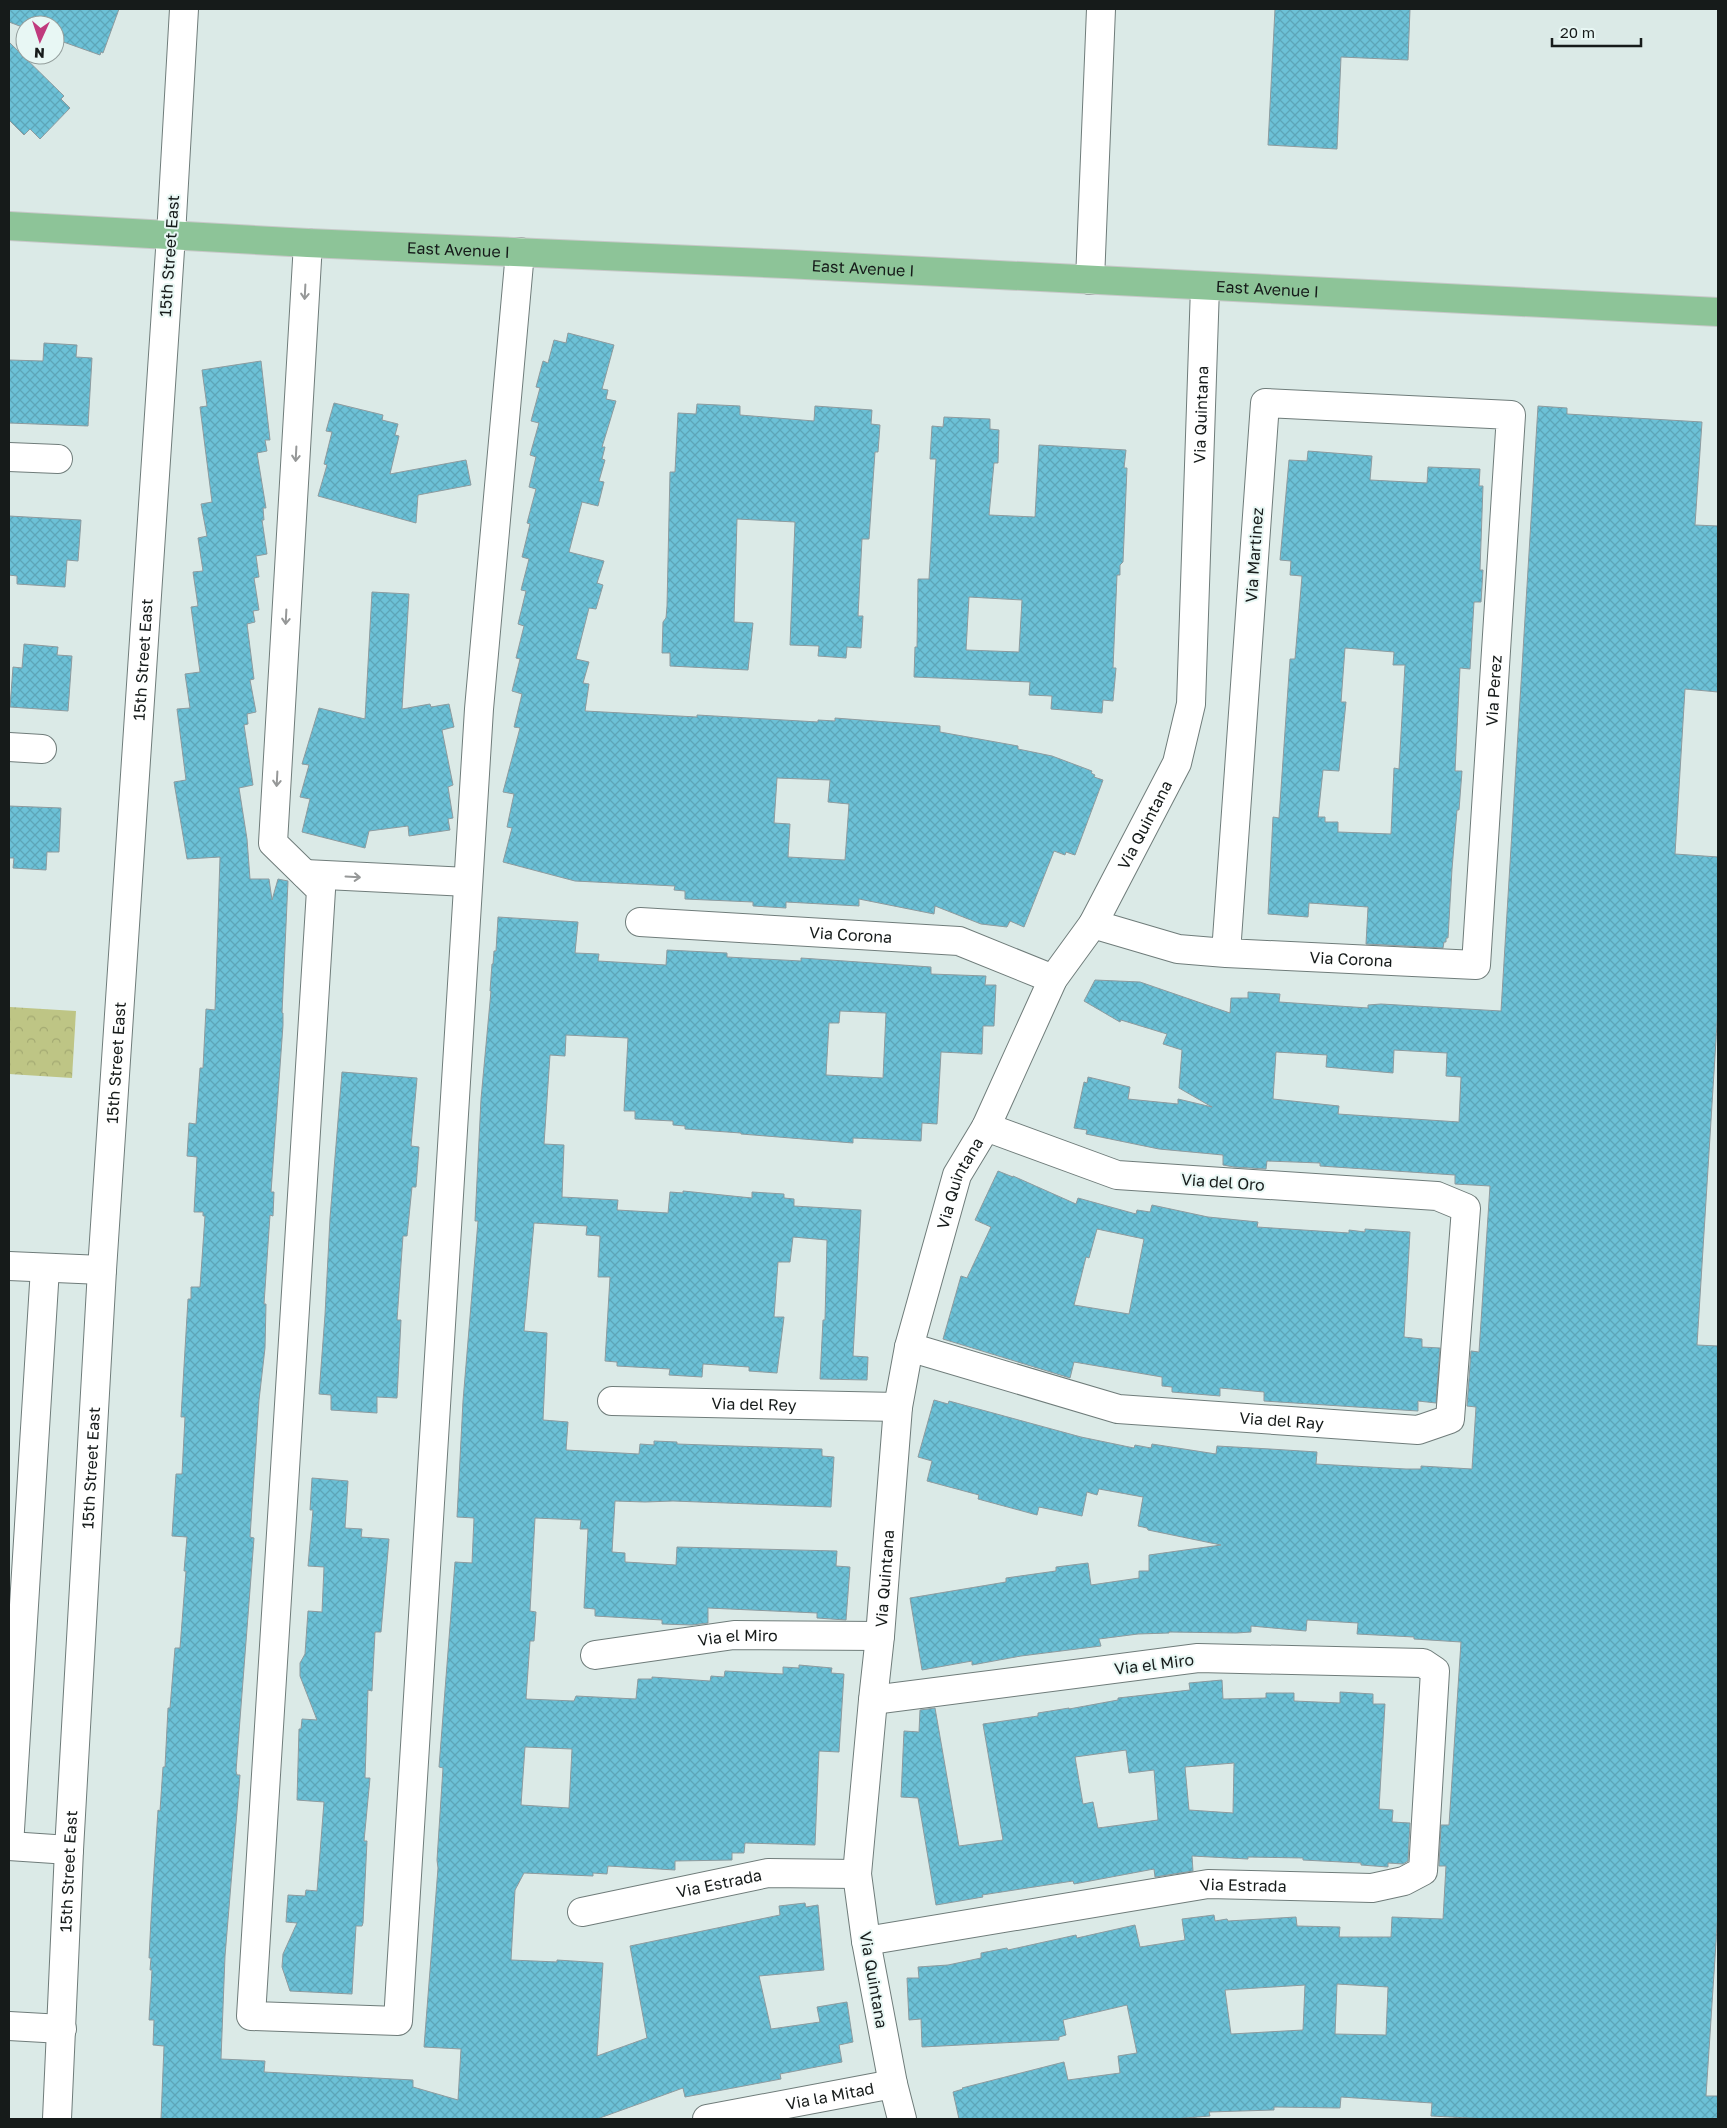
<svg xmlns="http://www.w3.org/2000/svg" width="1727" height="2128" font-family="'Golos Text',sans-serif">
<defs>
<pattern id="park-crowns" width="20" height="18" patternUnits="userSpaceOnUse" patternTransform="scale(1.25)"><rect width="20" height="18" fill="#bec585"/><path d="M2 6a3 3 0 1 1 6 0M12 15a3 3 0 1 1 6 0" fill="none" stroke="#a3a972"/></pattern>
<pattern id="building-cross-hatch" width="8" height="8" patternUnits="userSpaceOnUse" patternTransform="scale(1.25)"><rect width="8" height="8" fill="#6cc1d7"/><path d="M0 0l8 8M0 8l8-8" fill="none" stroke="#5da5b8"/></pattern>
</defs>
<rect width="100%" height="100%" fill="#dbeae7"/>
<path fill="url(#park-crowns)" d="M 10,1007 L 76,1011 L 72,1078 L 9,1074 Z"/>
<path fill="url(#building-cross-hatch)" stroke="#8d9b9f" fill-rule="evenodd" d="M 9,9 L 119,9 L 103,53 L 101,52 L 100,55 L 55,39 L 55,25 L 25,25 L 25,28 L 9,22 Z
M 1275,9 L 1410,9 L 1408,60 L 1341,57 L 1337,149 L 1268,145 Z
M 9,42 L 64,96 L 61,99 L 70,108 L 40,139 L 30,129 L 24,135 L 9,120 Z
M 568,333 L 614,345 L 602,389 L 608,390 L 606,399 L 616,401 L 602,447 L 605,447 L 602,459 L 605,460 L 599,481 L 604,482 L 598,506 L 582,502 L 569,552 L 604,561 L 597,583 L 603,585 L 596,609 L 589,608 L 576,659 L 589,662 L 583,683 L 589,684 L 585,711 L 697,717 L 697,715 L 818,722 L 818,720 L 835,721 L 835,718 L 940,726 L 940,732 L 1018,746 L 1018,749 L 1052,756 L 1092,771 L 1091,773 L 1095,775 L 1094,777 L 1103,780 L 1075,855 L 1066,852 L 1065,855 L 1054,851 L 1024,927 L 1010,921 L 1007,927 L 981,924 L 935,906 L 934,914 L 859,899 L 859,906 L 786,902 L 786,908 L 753,906 L 753,902 L 685,899 L 685,891 L 674,890 L 675,886 L 575,881 L 503,862 L 512,828 L 507,827 L 514,794 L 503,792 L 520,728 L 514,727 L 522,694 L 512,691 L 520,659 L 516,658 L 524,626 L 518,624 L 526,591 L 521,590 L 529,559 L 522,557 L 530,524 L 527,523 L 536,489 L 529,487 L 536,457 L 530,455 L 539,423 L 531,421 L 540,388 L 536,387 L 543,361 L 548,363 L 554,340 L 566,343 ZM 777,778 L 830,780 L 828,802 L 849,804 L 845,860 L 788,857 L 790,824 L 774,823 Z
M 44,343 L 77,345 L 76,357 L 92,358 L 88,426 L 9,423 L 9,360 L 43,361 Z
M 261,361 L 270,440 L 265,440 L 267,451 L 257,453 L 266,508 L 263,508 L 264,520 L 262,520 L 267,554 L 256,556 L 259,577 L 254,578 L 259,610 L 253,611 L 255,622 L 247,624 L 254,679 L 250,680 L 256,712 L 247,714 L 248,724 L 244,725 L 253,785 L 239,788 L 247,839 L 250,879 L 269,879 L 272,900 L 278,879 L 288,881 L 282,1013 L 283,1013 L 283,1025 L 271,1192 L 274,1192 L 273,1216 L 270,1215 L 264,1304 L 266,1304 L 265,1348 L 259,1400 L 250,1537 L 254,1538 L 236,1771 L 237,1775 L 240,1775 L 225,1956 L 221,2059 L 265,2061 L 264,2072 L 413,2080 L 413,2087 L 458,2100 L 461,2049 L 424,2047 L 438,1868 L 437,1860 L 443,1768 L 439,1767 L 455,1562 L 472,1563 L 474,1518 L 457,1517 L 463,1401 L 478,1221 L 475,1221 L 481,1099 L 491,991 L 490,991 L 492,964 L 493,964 L 494,951 L 496,951 L 498,917 L 578,922 L 575,953 L 599,954 L 598,961 L 666,965 L 667,950 L 727,953 L 727,957 L 801,961 L 801,958 L 931,967 L 931,974 L 986,976 L 985,985 L 996,985 L 994,1026 L 983,1026 L 982,1054 L 941,1052 L 937,1124 L 922,1123 L 921,1141 L 853,1138 L 853,1143 L 741,1134 L 741,1133 L 685,1129 L 685,1126 L 673,1125 L 673,1121 L 635,1119 L 635,1111 L 624,1111 L 628,1038 L 566,1035 L 565,1056 L 550,1055 L 544,1144 L 564,1145 L 562,1197 L 618,1200 L 617,1210 L 668,1213 L 670,1192 L 683,1193 L 683,1191 L 752,1198 L 752,1192 L 784,1194 L 784,1198 L 794,1199 L 794,1206 L 861,1210 L 853,1356 L 868,1357 L 867,1380 L 820,1379 L 823,1320 L 825,1320 L 827,1240 L 793,1237 L 790,1262 L 778,1262 L 774,1317 L 784,1317 L 777,1373 L 749,1371 L 749,1367 L 703,1364 L 702,1377 L 669,1375 L 670,1369 L 617,1366 L 617,1362 L 605,1361 L 610,1277 L 598,1277 L 600,1236 L 586,1235 L 587,1226 L 534,1223 L 524,1331 L 547,1333 L 543,1420 L 568,1422 L 566,1450 L 639,1454 L 640,1444 L 654,1445 L 654,1441 L 677,1442 L 677,1444 L 822,1449 L 822,1456 L 834,1457 L 831,1507 L 673,1501 L 645,1502 L 615,1501 L 612,1552 L 625,1553 L 625,1562 L 676,1565 L 677,1547 L 837,1551 L 836,1566 L 850,1567 L 846,1620 L 817,1618 L 817,1613 L 708,1608 L 708,1623 L 692,1625 L 662,1624 L 662,1620 L 595,1616 L 595,1609 L 584,1608 L 588,1529 L 580,1529 L 581,1520 L 535,1518 L 530,1611 L 536,1612 L 534,1641 L 530,1641 L 526,1699 L 574,1701 L 576,1696 L 636,1699 L 638,1679 L 652,1679 L 652,1677 L 710,1681 L 711,1676 L 724,1677 L 725,1671 L 783,1674 L 783,1667 L 799,1668 L 799,1665 L 832,1668 L 831,1673 L 844,1674 L 839,1752 L 819,1751 L 815,1845 L 745,1843 L 744,1853 L 732,1853 L 732,1860 L 675,1861 L 675,1870 L 608,1866 L 607,1874 L 593,1873 L 593,1876 L 524,1873 L 515,1890 L 511,1960 L 557,1962 L 557,1960 L 603,1963 L 597,2056 L 647,2038 L 630,1946 L 780,1915 L 779,1906 L 805,1903 L 806,1907 L 818,1905 L 824,1970 L 759,1976 L 771,2029 L 820,2022 L 817,2007 L 847,2002 L 853,2042 L 839,2045 L 842,2062 L 780,2074 L 781,2079 L 685,2097 L 683,2088 L 597,2119 L 161,2119 L 164,2046 L 153,2045 L 154,2020 L 149,2020 L 152,1970 L 150,1970 L 151,1958 L 149,1958 L 152,1901 L 158,1810 L 160,1811 L 163,1767 L 165,1767 L 168,1708 L 170,1708 L 175,1648 L 180,1648 L 186,1571 L 184,1571 L 187,1537 L 172,1536 L 176,1474 L 182,1474 L 185,1417 L 181,1417 L 188,1299 L 191,1299 L 191,1287 L 200,1287 L 205,1216 L 203,1216 L 203,1212 L 194,1212 L 197,1157 L 187,1156 L 189,1123 L 196,1124 L 200,1068 L 203,1068 L 206,1009 L 215,1010 L 220,857 L 187,859 L 174,782 L 186,780 L 177,709 L 190,708 L 185,674 L 200,672 L 191,607 L 198,606 L 193,572 L 203,571 L 198,538 L 207,536 L 201,504 L 212,502 L 200,407 L 207,406 L 202,370 ZM 840,1011 L 886,1013 L 883,1078 L 826,1075 L 829,1023 L 839,1023 ZM 525,1747 L 572,1749 L 569,1808 L 521,1805 Z
M 334,403 L 383,415 L 382,420 L 398,424 L 395,435 L 399,436 L 390,474 L 466,460 L 471,485 L 418,495 L 416,523 L 318,496 L 327,465 L 324,464 L 332,432 L 326,431 Z
M 697,404 L 740,406 L 740,415 L 814,421 L 815,406 L 872,410 L 871,424 L 880,425 L 878,452 L 875,452 L 869,539 L 862,539 L 858,616 L 863,616 L 861,648 L 847,647 L 846,658 L 818,656 L 819,646 L 790,645 L 795,522 L 737,519 L 734,622 L 753,623 L 748,670 L 670,666 L 670,653 L 662,653 L 663,622 L 666,618 L 667,606 L 670,472 L 675,472 L 678,413 L 696,414 Z
M 1538,406 L 1567,408 L 1567,414 L 1702,422 L 1695,525 L 1718,526 L 1718,692 L 1685,689 L 1675,854 L 1718,857 L 1718,1008 L 1697,1345 L 1718,1346 L 1718,1912 L 1706,2096 L 1718,2096 L 1718,2119 L 1488,2119 L 1431,2116 L 1432,2103 L 1341,2097 L 1340,2108 L 1274,2107 L 1274,2110 L 1209,2112 L 1210,2116 L 1174,2119 L 959,2119 L 953,2092 L 963,2089 L 962,2088 L 1064,2062 L 1068,2080 L 1120,2073 L 1118,2056 L 1137,2053 L 1127,2005 L 1063,2020 L 1066,2035 L 1059,2037 L 1059,2040 L 922,2047 L 921,2019 L 909,2020 L 907,1978 L 919,1978 L 918,1967 L 948,1965 L 981,1958 L 981,1953 L 1007,1948 L 1008,1950 L 1076,1935 L 1077,1938 L 1135,1925 L 1140,1947 L 1185,1940 L 1182,1919 L 1214,1915 L 1215,1921 L 1227,1919 L 1228,1921 L 1296,1917 L 1297,1926 L 1340,1927 L 1339,1937 L 1391,1937 L 1392,1917 L 1443,1919 L 1446,1866 L 1439,1866 L 1441,1825 L 1449,1825 L 1461,1642 L 1414,1639 L 1414,1637 L 1357,1634 L 1358,1623 L 1307,1620 L 1306,1631 L 1251,1626 L 1251,1632 L 1236,1633 L 1169,1632 L 1169,1633 L 1138,1634 L 1099,1639 L 1101,1646 L 1021,1656 L 972,1665 L 972,1661 L 922,1670 L 910,1598 L 1006,1582 L 1006,1578 L 1056,1571 L 1056,1567 L 1088,1563 L 1091,1585 L 1139,1578 L 1139,1571 L 1149,1571 L 1149,1555 L 1221,1545 L 1148,1530 L 1147,1528 L 1138,1526 L 1143,1497 L 1099,1489 L 1097,1495 L 1087,1492 L 1082,1516 L 1039,1507 L 1037,1515 L 978,1499 L 979,1495 L 927,1481 L 932,1461 L 918,1457 L 934,1400 L 948,1404 L 949,1401 L 1081,1437 L 1134,1448 L 1135,1445 L 1151,1448 L 1152,1444 L 1216,1454 L 1217,1446 L 1270,1449 L 1317,1452 L 1316,1464 L 1406,1469 L 1421,1469 L 1421,1466 L 1472,1469 L 1476,1407 L 1467,1406 L 1471,1351 L 1479,1352 L 1490,1186 L 1455,1184 L 1455,1175 L 1320,1166 L 1320,1163 L 1267,1161 L 1266,1169 L 1234,1167 L 1223,1165 L 1223,1155 L 1159,1149 L 1086,1134 L 1087,1130 L 1074,1128 L 1084,1082 L 1087,1083 L 1088,1077 L 1130,1087 L 1128,1099 L 1178,1104 L 1178,1099 L 1212,1107 L 1179,1088 L 1182,1050 L 1163,1044 L 1167,1034 L 1121,1020 L 1120,1022 L 1084,1001 L 1095,980 L 1140,982 L 1230,1013 L 1231,998 L 1248,998 L 1248,992 L 1280,994 L 1279,1002 L 1368,1008 L 1368,1005 L 1381,1004 L 1501,1011 ZM 1394,1050 L 1447,1053 L 1446,1076 L 1461,1077 L 1459,1122 L 1338,1114 L 1339,1106 L 1273,1099 L 1276,1052 L 1327,1055 L 1326,1067 L 1393,1073 ZM 1337,1984 L 1388,1987 L 1386,2035 L 1335,2034 ZM 1305,1985 L 1303,2030 L 1231,2034 L 1225,1990 Z
M 944,417 L 990,419 L 990,429 L 999,430 L 998,463 L 994,463 L 989,515 L 1035,517 L 1039,445 L 1126,450 L 1124,468 L 1127,468 L 1123,562 L 1120,565 L 1120,575 L 1117,575 L 1113,668 L 1116,668 L 1113,701 L 1103,700 L 1102,713 L 1051,709 L 1052,696 L 1029,695 L 1030,682 L 914,677 L 915,647 L 917,647 L 918,579 L 929,579 L 936,459 L 930,459 L 932,426 L 943,427 ZM 969,597 L 1022,600 L 1019,652 L 966,650 Z
M 1308,451 L 1372,456 L 1370,480 L 1427,483 L 1428,467 L 1480,469 L 1479,486 L 1483,486 L 1480,570 L 1483,570 L 1481,602 L 1474,602 L 1470,669 L 1460,668 L 1455,771 L 1462,771 L 1459,810 L 1457,810 L 1452,869 L 1448,938 L 1446,938 L 1446,942 L 1444,942 L 1443,948 L 1366,944 L 1368,907 L 1309,903 L 1308,917 L 1268,914 L 1273,817 L 1279,818 L 1290,659 L 1295,659 L 1302,576 L 1290,575 L 1291,561 L 1280,560 L 1283,527 L 1289,460 L 1307,461 ZM 1345,648 L 1394,652 L 1393,665 L 1405,665 L 1399,769 L 1394,768 L 1391,834 L 1338,832 L 1338,822 L 1325,822 L 1325,817 L 1318,817 L 1323,770 L 1339,771 L 1346,702 L 1341,702 Z
M 9,516 L 81,520 L 78,561 L 67,560 L 65,587 L 17,584 L 17,576 L 9,575 Z
M 372,592 L 409,594 L 402,709 L 430,704 L 431,707 L 449,704 L 454,727 L 442,730 L 453,785 L 448,787 L 453,818 L 448,819 L 450,830 L 409,836 L 408,826 L 369,831 L 365,848 L 302,832 L 310,799 L 300,797 L 309,765 L 302,764 L 319,708 L 365,719 Z
M 24,644 L 58,647 L 57,655 L 72,656 L 68,711 L 10,707 L 13,667 L 22,668 Z
M 9,806 L 61,808 L 59,852 L 47,852 L 46,870 L 13,868 L 14,858 L 9,858 Z
M 342,1072 L 417,1078 L 411,1146 L 419,1147 L 416,1187 L 412,1187 L 407,1236 L 403,1236 L 397,1320 L 401,1320 L 397,1398 L 377,1397 L 377,1413 L 331,1410 L 331,1395 L 319,1394 L 325,1315 L 330,1218 Z
M 998,1171 L 1013,1177 L 1013,1176 L 1076,1204 L 1078,1198 L 1136,1214 L 1137,1210 L 1150,1212 L 1152,1205 L 1208,1217 L 1258,1222 L 1257,1227 L 1349,1233 L 1349,1230 L 1365,1232 L 1365,1229 L 1410,1232 L 1404,1337 L 1422,1339 L 1422,1347 L 1440,1348 L 1436,1403 L 1418,1401 L 1418,1411 L 1264,1401 L 1264,1392 L 1220,1388 L 1220,1396 L 1172,1392 L 1172,1387 L 1162,1386 L 1162,1377 L 1074,1362 L 1070,1378 L 943,1339 L 961,1276 L 967,1278 L 991,1227 L 975,1220 ZM 1097,1229 L 1144,1239 L 1129,1314 L 1074,1305 L 1086,1257 L 1089,1258 Z
M 312,1478 L 348,1481 L 345,1528 L 362,1529 L 361,1537 L 389,1539 L 381,1632 L 375,1632 L 372,1691 L 368,1690 L 365,1778 L 370,1778 L 364,1841 L 367,1841 L 363,1923 L 362,1926 L 356,1926 L 352,1994 L 290,1991 L 282,1967 L 283,1954 L 297,1923 L 286,1922 L 288,1895 L 305,1896 L 306,1890 L 317,1891 L 324,1802 L 297,1800 L 299,1729 L 301,1729 L 302,1719 L 317,1720 L 300,1676 L 300,1663 L 305,1654 L 308,1611 L 322,1612 L 324,1567 L 308,1566 L 313,1510 L 310,1510 Z
M 1222,1680 L 1223,1699 L 1266,1698 L 1266,1693 L 1294,1693 L 1294,1701 L 1340,1703 L 1340,1692 L 1373,1694 L 1373,1704 L 1385,1704 L 1379,1809 L 1393,1810 L 1392,1822 L 1410,1823 L 1408,1861 L 1403,1864 L 1388,1863 L 1388,1867 L 1361,1865 L 1361,1863 L 1303,1860 L 1303,1858 L 1248,1857 L 1248,1859 L 1192,1856 L 1193,1871 L 1155,1877 L 1154,1869 L 1074,1884 L 1073,1881 L 982,1895 L 983,1897 L 936,1905 L 918,1798 L 901,1797 L 904,1731 L 919,1732 L 920,1710 L 935,1708 L 959,1846 L 1003,1840 L 983,1724 L 1038,1716 L 1038,1713 L 1069,1708 L 1069,1709 L 1118,1700 L 1118,1698 L 1190,1690 L 1189,1683 ZM 1126,1750 L 1129,1773 L 1154,1770 L 1158,1820 L 1098,1828 L 1093,1802 L 1083,1804 L 1075,1757 ZM 1234,1763 L 1233,1813 L 1189,1810 L 1185,1767 Z"/>
<g fill="none" stroke-linecap="round" stroke-linejoin="round">
<g stroke="#6f7c7a" stroke-width="30">
<g id="minor">
<path d="M 308,243 L 273,843 L 321,890 L 251,2016 L 398,2021 L 479,709 L 520,252"/>
<path d="M 1090,280 L 1101,9"/>
<path d="M 9,457 L 58,459"/>
<path d="M 9,747 L 42,749"/>
<path d="M 305,874 L 468,882"/>
<path id="s1" d="M 640,922 L 959,941 L 1053,979"/>
<path id="s2" d="M 1093,924 L 1178,949 L 1226,953 L 1476,965 L 1511,415 L 1265,403 L 1226,953"/>
<path d="M 9,1266 L 102,1270"/>
<path id="s3" d="M 909,1347 L 1118,1409 L 1418,1430 L 1450,1419 L 1466,1208 L 1437,1196 L 1117,1175 L 986,1127"/>
<path id="s4" d="M 612,1401 L 898,1407"/>
<path id="s5" d="M 595,1655 L 734,1635 L 880,1636"/>
<path d="M 9,1846 L 45,1268"/>
<path d="M 9,1846 L 69,1850"/>
<path id="s6" d="M 582,1912 L 768,1873 L 857,1874"/>
<path id="s7" d="M 866,1941 L 1208,1884 L 1372,1888 L 1404,1881 L 1423,1871 L 1435,1671 L 1423,1663 L 1198,1658 L 873,1700"/>
<path d="M 9,2026 L 62,2029"/>
<path id="s8" d="M 57,2119 L 69,1850 L 102,1270 L 171,235"/>
<path id="s9" d="M 707,2119 L 893,2084"/>
<path id="s10" d="M 902,2119 L 893,2084 L 866,1941 L 857,1874 L 873,1700 L 880,1636 L 898,1407 L 909,1347 L 957,1175 L 986,1127 L 1053,979 L 1093,924 L 1177,763 L 1191,704 L 1205,287"/>
</g>
</g>
<g stroke="#6f7c7a" stroke-width="30">
<path id="tertiary" d="M 171,235 L 184,9"/>
</g>
<g stroke="#c7c8c8" stroke-width="30">
<g id="primary">
<path id="s11" d="M 9,226 L 308,243 L 786,264 L 1718,312"/>
</g>
</g>
<use href="#minor" stroke="#fff" stroke-width="28"/>
<use href="#tertiary" stroke="#fff" stroke-width="28"/>
<use href="#primary" stroke="#8dc498" stroke-width="28"/>
</g>
<defs><path id="oneway-shaft" d="M-6 0H5M1.5-3L5.5 0L1.5 3" fill="none" stroke-width="1.6" stroke-linecap="round" stroke-linejoin="round" transform="scale(1.25)"/></defs>
<g stroke="#969898">
<use href="#oneway-shaft" transform="translate(305 292) rotate(93)"/>
<use href="#oneway-shaft" transform="translate(296 454) rotate(93)"/>
<use href="#oneway-shaft" transform="translate(286 617) rotate(93)"/>
<use href="#oneway-shaft" transform="translate(277 779) rotate(93)"/>
<use href="#oneway-shaft" transform="translate(353 877) rotate(3)"/>
</g>
<g text-anchor="middle" dominant-baseline="central" stroke-width="4" stroke-linejoin="round" paint-order="stroke">
<g font-size="16" fill="#161b1a" stroke="#e8f7f4">
<text stroke="none"><textPath href="#s11" startOffset="450">East Avenue I</textPath></text>
<text transform="translate(169 256) rotate(-86)">15th Street East</text>
<text stroke="none"><textPath href="#s11" startOffset="855">East Avenue I</textPath></text>
<text stroke="none"><textPath href="#s11" startOffset="1260">East Avenue I</textPath></text>
<text stroke="none"><textPath href="#s10" startOffset="1776">Via Quintana</textPath></text>
<text transform="translate(1254 555) rotate(-86)">Via Martinez</text>
<text stroke="none"><textPath href="#s8" startOffset="1462">15th Street East</textPath></text>
<text stroke="none"><textPath href="#s2" startOffset="662">Via Perez</textPath></text>
<text stroke="none"><textPath href="#s10" startOffset="1356">Via Quintana</textPath></text>
<text stroke="none"><textPath href="#s1" startOffset="211">Via Corona</textPath></text>
<text stroke="none"><textPath href="#s2" startOffset="262">Via Corona</textPath></text>
<text stroke="none"><textPath href="#s8" startOffset="1058">15th Street East</textPath></text>
<text transform="translate(1223 1182) rotate(4)">Via del Oro</text>
<text stroke="none"><textPath href="#s10" startOffset="951">Via Quintana</textPath></text>
<text stroke="none"><textPath href="#s4" startOffset="142">Via del Rey</textPath></text>
<text stroke="none"><textPath href="#s3" startOffset="382">Via del Ray</textPath></text>
<text stroke="none"><textPath href="#s8" startOffset="652">15th Street East</textPath></text>
<text stroke="none"><textPath href="#s10" startOffset="546">Via Quintana</textPath></text>
<text stroke="none"><textPath href="#s5" startOffset="144">Via el Miro</textPath></text>
<text transform="translate(1154 1664) rotate(-7)">Via el Miro</text>
<text stroke="none"><textPath href="#s8" startOffset="248">15th Street East</textPath></text>
<text stroke="none"><textPath href="#s6" startOffset="140">Via Estrada</textPath></text>
<text stroke="none"><textPath href="#s7" startOffset="382">Via Estrada</textPath></text>
<text transform="translate(874 1980) rotate(80)">Via Quintana</text>
<text stroke="none"><textPath href="#s9" startOffset="125">Via la Mitad</textPath></text>
</g>
</g>
<rect width="1727" height="2128" fill="none" stroke="#161b1a" stroke-width="20"/>
<g transform="translate(40 40) rotate(183)"><circle r="24" fill="#e8f7f4" stroke="#949f9d"/>
<path d="M0-4L9 19L0 12L-9 19Z" fill="#c03a7d"/>
<text y="-8" font-size="14" font-weight="bold" text-anchor="middle" fill="#161b1a">N</text>
</g>
<path d="M1552 38v8h89v-8" fill="none" stroke="#161b1a" stroke-width="2.5"/>
<text x="1560" y="38" font-size="15" fill="#161b1a" stroke="#e8f7f4" stroke-width="4" paint-order="stroke">20 m</text>
</svg>
